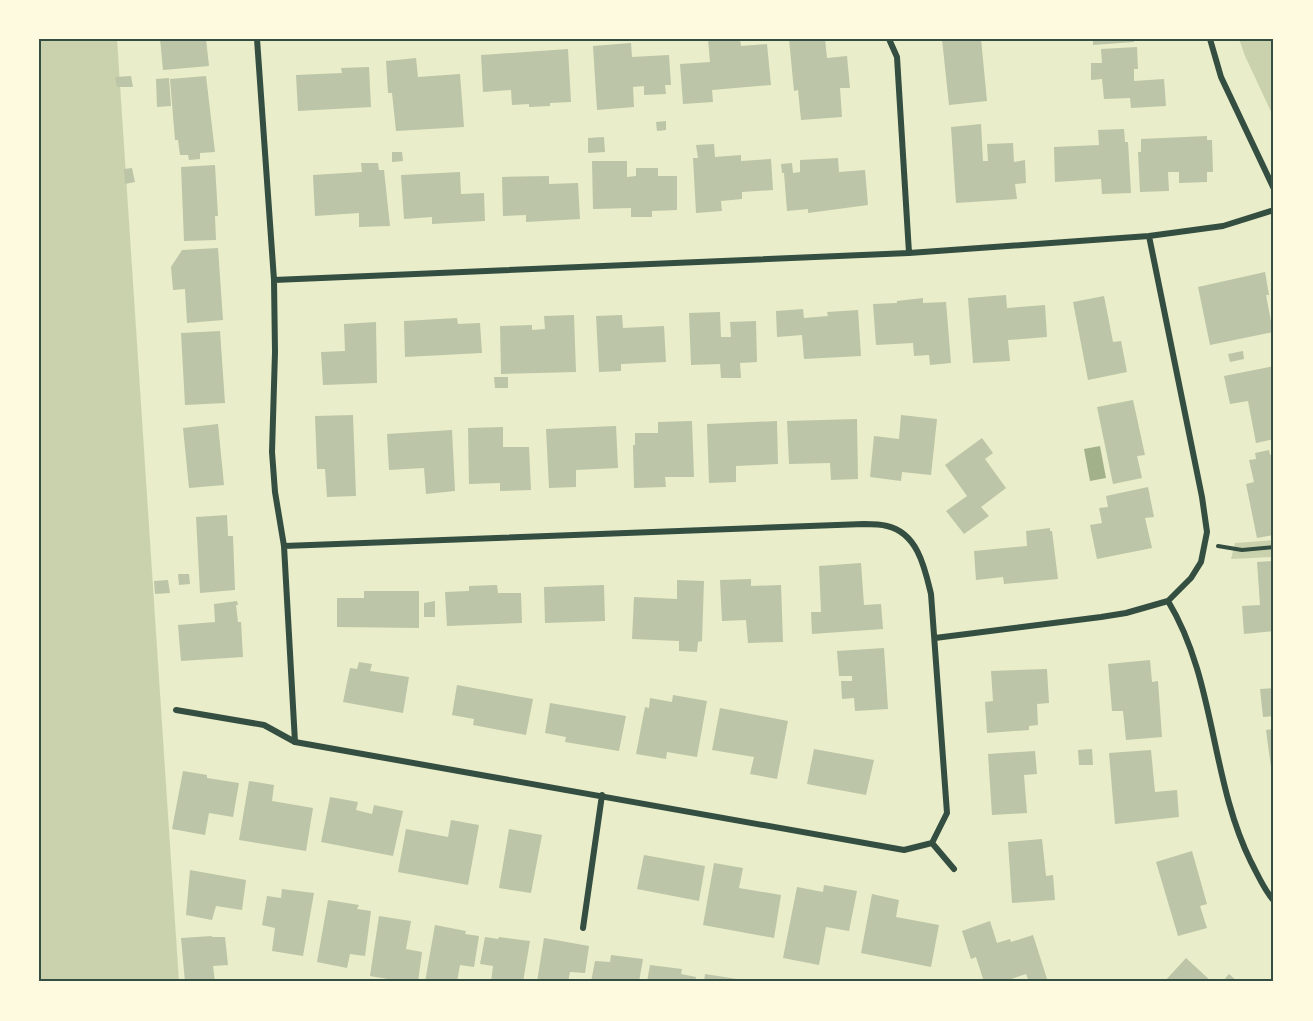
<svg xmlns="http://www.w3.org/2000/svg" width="1313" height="1021" font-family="'Asap Condensed',sans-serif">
<rect width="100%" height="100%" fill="#e9edc9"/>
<path fill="#cad2ad" d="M 39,39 L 117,39 L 179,982 L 39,982 Z
M 1239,39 L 1274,39 L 1274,118 L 1245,56 Z
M 1274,540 L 1274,557 L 1231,559 L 1235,543 Z"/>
<path fill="#a3b18a" d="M 1100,446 L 1106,478 L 1090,481 L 1084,449 Z"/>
<path fill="#bcc5a7" d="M 160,39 L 206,39 L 209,66 L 163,70 Z
M 708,39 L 740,39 L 741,46 L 767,44 L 771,85 L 712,90 L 713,102 L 683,104 L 680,64 L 710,62 Z
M 789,39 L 825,39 L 827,58 L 847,56 L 850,88 L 840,88 L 842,117 L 801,120 L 798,90 L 794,91 Z
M 942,39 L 981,39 L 987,101 L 949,105 Z
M 1093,39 L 1134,39 L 1134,42 L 1093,45 Z
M 631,43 L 632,57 L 669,55 L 671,85 L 665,85 L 666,94 L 644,95 L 644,86 L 633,87 L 634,107 L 597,110 L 593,46 Z
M 1137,47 L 1138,69 L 1134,69 L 1134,81 L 1164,79 L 1166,106 L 1131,108 L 1130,98 L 1104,99 L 1102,79 L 1091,80 L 1091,63 L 1102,63 L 1101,49 Z
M 568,49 L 571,102 L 550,103 L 550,106 L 529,107 L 529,104 L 512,105 L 511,90 L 483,92 L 481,55 Z
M 416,58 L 418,77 L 460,74 L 464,127 L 396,131 L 392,93 L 388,93 L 386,61 Z
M 369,67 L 371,107 L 298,111 L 296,75 L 342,73 L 341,68 Z
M 131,76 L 133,87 L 117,87 L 115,77 Z
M 206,76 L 215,152 L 200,153 L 200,159 L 189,160 L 188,155 L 180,155 L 178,140 L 175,140 L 170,79 Z
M 169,78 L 171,106 L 157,107 L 156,79 Z
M 666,121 L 666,130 L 657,131 L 656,122 Z
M 981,124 L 983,161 L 988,161 L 987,144 L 1013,143 L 1014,162 L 1025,160 L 1026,183 L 1015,184 L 1017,199 L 956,203 L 951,127 Z
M 1124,129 L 1125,142 L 1128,142 L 1131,193 L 1102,194 L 1101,179 L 1055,182 L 1054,147 L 1099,145 L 1098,130 Z
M 1207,136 L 1207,140 L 1212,140 L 1213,172 L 1207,172 L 1207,182 L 1179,183 L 1179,172 L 1168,172 L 1169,191 L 1140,192 L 1138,152 L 1141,152 L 1141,139 Z
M 604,137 L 605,152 L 588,153 L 588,138 Z
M 714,144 L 715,157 L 741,155 L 741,161 L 771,159 L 773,190 L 742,192 L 742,199 L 721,201 L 722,211 L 696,213 L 693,158 L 698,158 L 696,145 Z
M 392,152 L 402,152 L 403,161 L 392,162 Z
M 838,158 L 839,172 L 865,170 L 868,205 L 808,213 L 808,209 L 787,211 L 784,173 L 782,173 L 781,164 L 792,163 L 793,173 L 800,172 L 800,160 Z
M 592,161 L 627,161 L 627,177 L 636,176 L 636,168 L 658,168 L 658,176 L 677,176 L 677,210 L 652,211 L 652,217 L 631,217 L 631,208 L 593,209 Z
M 361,163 L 378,163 L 379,170 L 384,170 L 390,226 L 359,227 L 359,213 L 315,216 L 313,175 L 362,172 Z
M 215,165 L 218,216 L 215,216 L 216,240 L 184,241 L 181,167 Z
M 132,168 L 135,182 L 125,184 L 124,169 Z
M 460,172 L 461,194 L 484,193 L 485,221 L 432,224 L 432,217 L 404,219 L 401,175 Z
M 549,176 L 549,184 L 578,183 L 580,219 L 526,222 L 526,215 L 503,216 L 502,177 Z
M 218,248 L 223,320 L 187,323 L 185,289 L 173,290 L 171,267 L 182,250 Z
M 1265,272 L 1269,295 L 1266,295 L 1273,332 L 1210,345 L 1198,287 Z
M 1006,295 L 1007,308 L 1045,305 L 1047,337 L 1008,340 L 1010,361 L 973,363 L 968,298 Z
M 1104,296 L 1113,342 L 1121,341 L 1127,372 L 1088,380 L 1073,302 Z
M 923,298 L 923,303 L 946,302 L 951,363 L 930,365 L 929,355 L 914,356 L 913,343 L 876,345 L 873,304 L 897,303 L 897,301 Z
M 803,309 L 804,318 L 828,316 L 827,312 L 858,310 L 861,356 L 804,359 L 802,335 L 777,337 L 776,311 Z
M 720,312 L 721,337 L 731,337 L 730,322 L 756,321 L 757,362 L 740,363 L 741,378 L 721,378 L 720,364 L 691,365 L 689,313 Z
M 574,315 L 576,372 L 501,374 L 500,326 L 532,325 L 532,330 L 545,329 L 544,316 Z
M 622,315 L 623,328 L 664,326 L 666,362 L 621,364 L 621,371 L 599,372 L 596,316 Z
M 457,318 L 458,324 L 480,323 L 482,353 L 405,357 L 404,321 Z
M 376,322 L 377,383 L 323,385 L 321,352 L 345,351 L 344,324 Z
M 220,331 L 225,403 L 185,405 L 181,333 Z
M 1243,351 L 1244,359 L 1230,362 L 1228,354 Z
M 1274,366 L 1274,439 L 1256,443 L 1248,401 L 1230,404 L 1224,376 Z
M 494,377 L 508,377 L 508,388 L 495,388 Z
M 1133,400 L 1145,455 L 1137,456 L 1142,478 L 1113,484 L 1097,407 Z
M 353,415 L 356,496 L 327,497 L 325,469 L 317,469 L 315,416 Z
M 901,415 L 937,419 L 931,475 L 902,472 L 901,481 L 870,477 L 874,436 L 899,439 Z
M 857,419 L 858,479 L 831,480 L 830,463 L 789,464 L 787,421 Z
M 692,421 L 694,477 L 665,477 L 666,487 L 634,488 L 633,445 L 635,445 L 635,433 L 658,433 L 658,422 Z
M 777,421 L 778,464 L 736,466 L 736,482 L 709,483 L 707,424 Z
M 218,424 L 224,485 L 189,488 L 183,428 Z
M 616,426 L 618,468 L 576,470 L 576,487 L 549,488 L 546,429 Z
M 503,427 L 503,447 L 529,447 L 531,490 L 500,491 L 500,483 L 469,484 L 468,428 Z
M 452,430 L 455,491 L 426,494 L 424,468 L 389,470 L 387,434 Z
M 982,438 L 993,453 L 985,459 L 1006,488 L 981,507 L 989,516 L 964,534 L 946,511 L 967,496 L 945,465 Z
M 1269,450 L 1270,455 L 1274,454 L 1274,535 L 1257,538 L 1246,484 L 1254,482 L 1249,460 L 1256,459 L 1255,453 Z
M 1148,487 L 1154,517 L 1145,518 L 1152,548 L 1097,559 L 1090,525 L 1102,523 L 1099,508 L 1108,507 L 1106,496 Z
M 227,515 L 228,536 L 233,536 L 235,590 L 200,593 L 196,517 Z
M 1050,528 L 1050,531 L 1052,531 L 1058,579 L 1004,584 L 1003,577 L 976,580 L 974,551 L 1027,546 L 1026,531 Z
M 1274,561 L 1274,631 L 1244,634 L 1242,606 L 1260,605 L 1257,562 Z
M 861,563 L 864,605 L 881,604 L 883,629 L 812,634 L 811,612 L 821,612 L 819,566 Z
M 178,574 L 189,574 L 190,584 L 179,585 Z
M 751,579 L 751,586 L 781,585 L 783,642 L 748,643 L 746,620 L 722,621 L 720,580 Z
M 168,580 L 170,593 L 155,594 L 154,581 Z
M 677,580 L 704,581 L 702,641 L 698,642 L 697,652 L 679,651 L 679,641 L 632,639 L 634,597 L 677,599 Z
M 497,585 L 498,593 L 521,593 L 522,623 L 447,626 L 445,592 L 469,591 L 469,586 Z
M 604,585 L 605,621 L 545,623 L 544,587 Z
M 364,591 L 419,591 L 419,628 L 337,627 L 337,598 L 364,598 Z
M 237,601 L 238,605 L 236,605 L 238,622 L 241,622 L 243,657 L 181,661 L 178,625 L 215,622 L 214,604 Z
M 435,601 L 435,617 L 424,617 L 424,603 Z
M 884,648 L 888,709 L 855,711 L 854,698 L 842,699 L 841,681 L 852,681 L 852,676 L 839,676 L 837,651 Z
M 1150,660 L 1152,682 L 1158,681 L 1162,737 L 1126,740 L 1123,711 L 1112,711 L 1108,664 Z
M 359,662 L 372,664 L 370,671 L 409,677 L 403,713 L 343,702 L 350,668 L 357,669 Z
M 1047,669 L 1049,703 L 1037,704 L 1038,725 L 1029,726 L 1029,730 L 987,733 L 985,702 L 993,701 L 991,671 Z
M 457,685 L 533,699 L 526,735 L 473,725 L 474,719 L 452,715 Z
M 1274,688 L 1274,716 L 1263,717 L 1260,689 Z
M 673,695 L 707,701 L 697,757 L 667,752 L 666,759 L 636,754 L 645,707 L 649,708 L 650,698 L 672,702 Z
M 550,703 L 626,716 L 619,751 L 565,742 L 566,737 L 545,733 Z
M 720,708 L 788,721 L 777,779 L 750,774 L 754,757 L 712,750 Z
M 1274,729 L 1274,782 L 1273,782 L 1266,730 Z
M 814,749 L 874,760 L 866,795 L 807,784 Z
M 1092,749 L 1093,765 L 1079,765 L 1078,750 Z
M 1151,750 L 1155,792 L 1177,790 L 1179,817 L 1115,824 L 1109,753 Z
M 1035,751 L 1037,774 L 1024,775 L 1027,813 L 992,815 L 988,754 Z
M 183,771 L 207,775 L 207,778 L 239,783 L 233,817 L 209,813 L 205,835 L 172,829 Z
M 249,781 L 274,785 L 272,801 L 313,808 L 306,851 L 239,840 Z
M 330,797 L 358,802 L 356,810 L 372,814 L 374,805 L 403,811 L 393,856 L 321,842 Z
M 451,820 L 479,825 L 468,885 L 398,872 L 406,829 L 448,837 Z
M 509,829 L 542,835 L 531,893 L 499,888 Z
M 1042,839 L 1046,876 L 1053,875 L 1055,900 L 1012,903 L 1008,842 Z
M 1192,851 L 1207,904 L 1200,906 L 1207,928 L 1178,936 L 1156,862 Z
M 644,855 L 705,866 L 699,901 L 637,889 Z
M 714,863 L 743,868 L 739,888 L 781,895 L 774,938 L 703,925 Z
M 190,870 L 246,880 L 242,910 L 216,906 L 212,920 L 186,915 Z
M 824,885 L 857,891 L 849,931 L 826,927 L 819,965 L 783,958 L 797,887 L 823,892 Z
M 282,889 L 314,893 L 303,956 L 272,951 L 275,928 L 262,925 L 267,896 L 281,898 Z
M 872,894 L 899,900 L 896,917 L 939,925 L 931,967 L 861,953 Z
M 328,900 L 359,905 L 357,909 L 371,911 L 365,956 L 350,954 L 347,968 L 317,962 Z
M 379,916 L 411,921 L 406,949 L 422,952 L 418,982 L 400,979 L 399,981 L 370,976 Z
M 990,921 L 997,943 L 1010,939 L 1011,942 L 1033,935 L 1048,982 L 1029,982 L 1026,974 L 1002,982 L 994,982 L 994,980 L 984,982 L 976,957 L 971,959 L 962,931 Z
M 435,925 L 466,931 L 465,934 L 479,936 L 474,967 L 460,965 L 457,982 L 425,982 Z
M 212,936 L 212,937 L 225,937 L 228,965 L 213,966 L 215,982 L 185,982 L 181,938 Z
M 485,937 L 498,939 L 499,937 L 530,941 L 523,982 L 491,982 L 493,966 L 480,964 Z
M 544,938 L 589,946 L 585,973 L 570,972 L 568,982 L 537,982 Z
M 611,955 L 643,959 L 639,982 L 591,982 L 595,961 L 610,962 Z
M 1186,958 L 1212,982 L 1164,982 Z
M 650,965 L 682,969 L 681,974 L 696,977 L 695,982 L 647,982 Z
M 705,974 L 737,979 L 737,982 L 704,982 Z
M 1229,974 L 1238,982 L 1222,982 Z"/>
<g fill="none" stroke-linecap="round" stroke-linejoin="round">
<path stroke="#344e41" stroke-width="4" d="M 1218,546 L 1242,550 L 1274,547"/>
<path stroke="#344e41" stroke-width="6" d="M 257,39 L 274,280 L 275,352 L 272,452 L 275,492 L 284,546 L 295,742
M 889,39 L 897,57 L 909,253
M 1210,39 L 1221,77 L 1274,189
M 274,280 L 909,253 L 1149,236 L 1223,226 L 1274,210
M 284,546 L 864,524 C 871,524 880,524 887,526 C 918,533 925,569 931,594 L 947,813 L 932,843
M 1168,601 C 1216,680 1210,779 1251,862 C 1258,875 1264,890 1274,901
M 935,638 L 1101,617 L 1126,613 L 1168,601 L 1191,578 L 1201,562 L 1207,532 L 1202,497 L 1149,236
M 176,710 L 264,725 L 295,742 L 904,850 L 932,843
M 932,843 L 954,869
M 583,928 L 602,795"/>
</g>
<rect width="1313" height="1021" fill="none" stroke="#fefae0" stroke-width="81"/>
<rect x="40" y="40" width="1232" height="940" fill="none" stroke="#344e41" stroke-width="2"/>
</svg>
